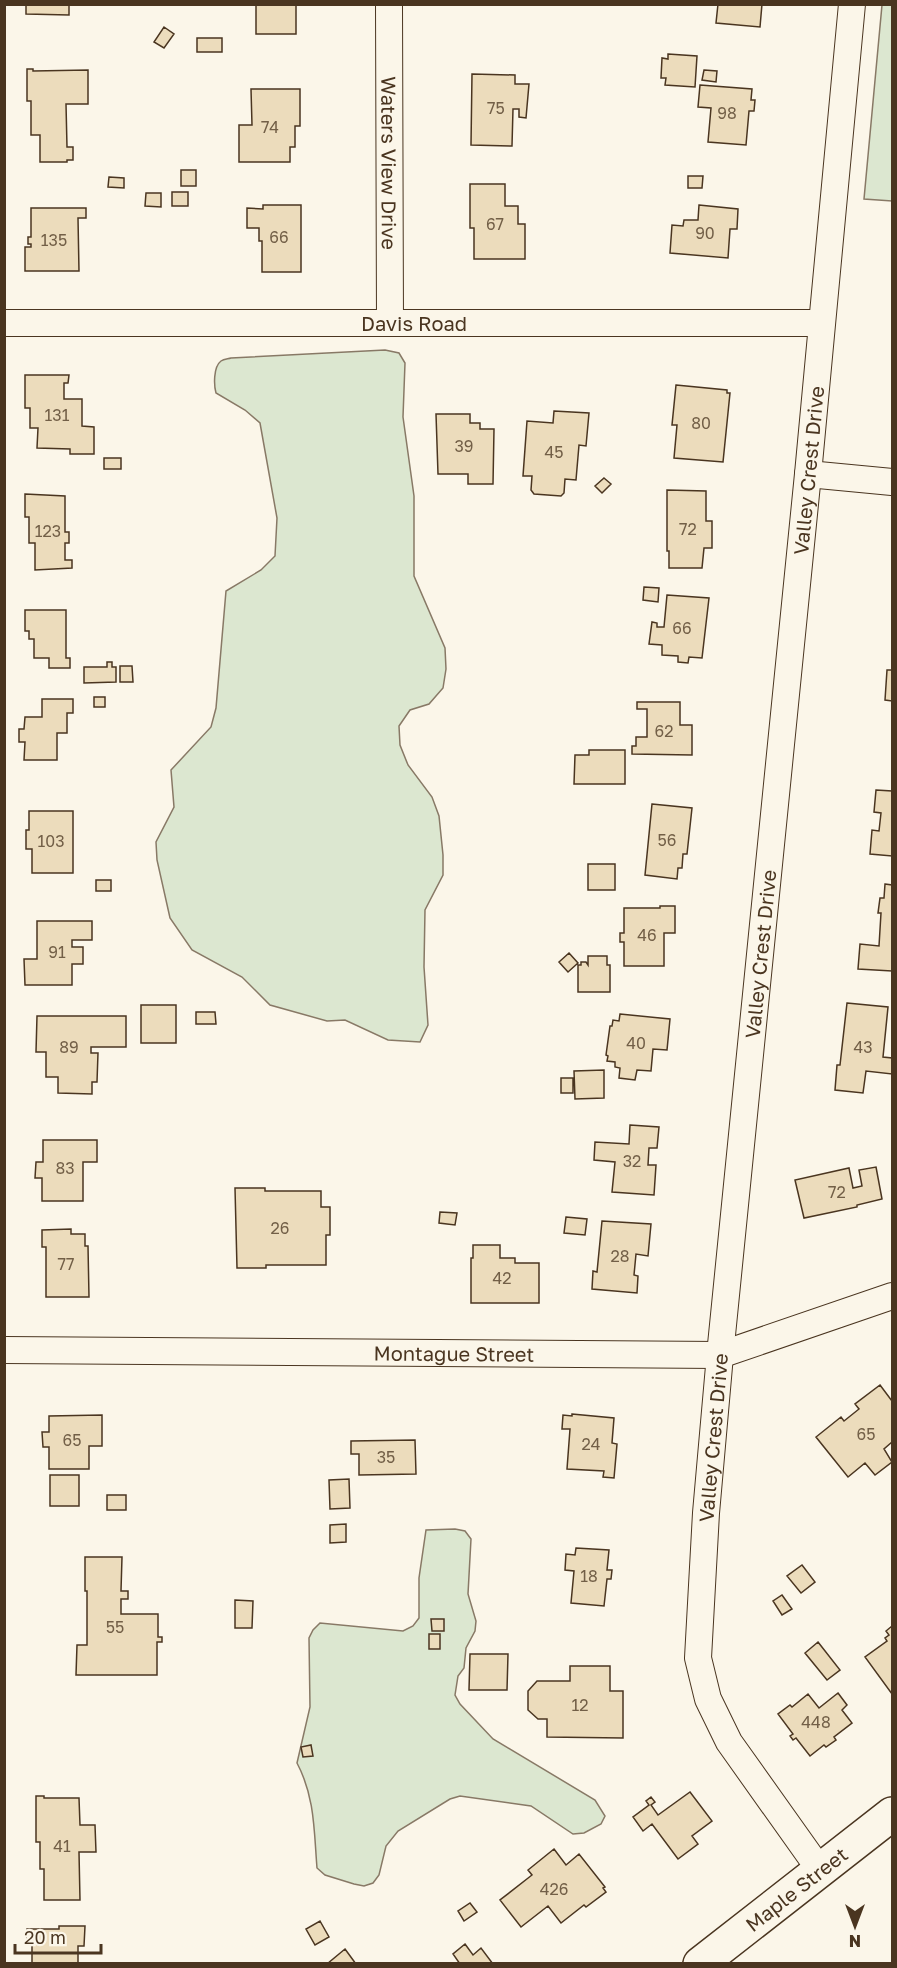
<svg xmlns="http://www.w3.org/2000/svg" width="897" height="1968" font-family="'Golos Text',sans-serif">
<rect width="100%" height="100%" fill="#fbf6e9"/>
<path fill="#dce7d0" stroke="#887966" stroke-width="1.5" d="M 882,5 L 892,5 L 892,201 L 864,199 Z
M 385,350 L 399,353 L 405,363 L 403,417 L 414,496 L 414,576 L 445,648 L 446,669 L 443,688 L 429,704 L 410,710 L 399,726 L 400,745 L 408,765 L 432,797 L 439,816 L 443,855 L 443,875 L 425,910 L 424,967 L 428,1025 L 420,1042 L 388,1040 L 345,1020 L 327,1021 L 270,1005 L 242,977 L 192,950 L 170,918 L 157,860 L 156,842 L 174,807 L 171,770 L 211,727 L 216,708 L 226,591 L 261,570 L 275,556 L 277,518 L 260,423 L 245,410 L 216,393 C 214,386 213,367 221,361 C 224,359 228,359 231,358 Z
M 455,1529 L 465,1531 L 471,1539 L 468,1594 L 476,1621 L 475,1631 L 466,1648 L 464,1668 L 458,1676 L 455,1695 L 460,1704 L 493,1739 L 595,1800 L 605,1816 L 601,1824 L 584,1833 L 573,1834 L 531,1806 L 460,1796 L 450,1799 L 398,1831 L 386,1846 L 379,1875 L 373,1883 L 364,1886 L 354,1884 L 325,1875 L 317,1868 C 314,1831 315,1797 297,1763 L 310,1707 L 309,1638 L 313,1630 L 320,1623 L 403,1631 L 413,1626 L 419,1618 L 419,1578 L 426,1530 Z"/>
<path fill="#ecdcbc" stroke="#4a3520" stroke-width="1.5" d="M 26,4 L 69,4 L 69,15 L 26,14 Z
M 256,4 L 296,4 L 296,34 L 256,34 Z
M 718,4 L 762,4 L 760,27 L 716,23 Z
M 164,27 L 174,34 L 164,48 L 154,42 Z
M 197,38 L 222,38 L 222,52 L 197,52 Z
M 668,54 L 697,56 L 695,87 L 665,85 L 666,78 L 661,78 L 662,58 L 668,59 Z
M 27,69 L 33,69 L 33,71 L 88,70 L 88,104 L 66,104 L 67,147 L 73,147 L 73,160 L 67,160 L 67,162 L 40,162 L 40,135 L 31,135 L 31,101 L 27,101 Z
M 704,70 L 717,71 L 716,82 L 702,80 Z
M 472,74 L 515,75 L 515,84 L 529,84 L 526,118 L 519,117 L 519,109 L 513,109 L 512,146 L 471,145 Z
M 700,85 L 752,89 L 751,100 L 755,100 L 754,111 L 749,111 L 746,145 L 708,142 L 711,108 L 698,107 Z
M 251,89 L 300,89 L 300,126 L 295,126 L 295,147 L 290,147 L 290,162 L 239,162 L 239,125 L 252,125 Z
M 181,170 L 196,170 L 196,186 L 181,186 Z
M 688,176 L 703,176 L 702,188 L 688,188 Z
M 109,177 L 124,178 L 124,188 L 108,187 Z
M 470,184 L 505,184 L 505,206 L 518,206 L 518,224 L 525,224 L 525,259 L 474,259 L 474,228 L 470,228 Z
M 172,192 L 188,192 L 188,206 L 172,206 Z
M 146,193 L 161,193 L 161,207 L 145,206 Z
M 263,205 L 301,205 L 301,272 L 262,272 L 262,241 L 259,241 L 259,228 L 247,228 L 247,208 L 263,209 Z
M 699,205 L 738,209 L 737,229 L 730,229 L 728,258 L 670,253 L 672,225 L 683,226 L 684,220 L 698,220 Z
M 31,208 L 86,208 L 86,218 L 78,218 L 79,271 L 25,271 L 25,247 L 31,247 L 31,244 L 28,244 L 28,237 L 31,237 Z
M 25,375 L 69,375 L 68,383 L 64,383 L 64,399 L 82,399 L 82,426 L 94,427 L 94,454 L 70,454 L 70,449 L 37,448 L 38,428 L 30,428 L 30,408 L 25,408 Z
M 676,385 L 727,390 L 727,393 L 730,393 L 723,462 L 674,458 L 677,425 L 672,425 Z
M 554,411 L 589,413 L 586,446 L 579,445 L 576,480 L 565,479 L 564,493 L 561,496 L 534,494 L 531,490 L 532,476 L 523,476 L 527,421 L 553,423 Z
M 436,414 L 470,414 L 470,423 L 480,423 L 480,429 L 494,429 L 493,484 L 468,484 L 468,474 L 438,474 Z
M 104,458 L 121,458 L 121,469 L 104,469 Z
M 604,478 L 611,484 L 602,493 L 595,486 Z
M 667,490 L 706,491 L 706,521 L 712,521 L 712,548 L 704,548 L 702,568 L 669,568 L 669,551 L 667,551 Z
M 25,494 L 65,496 L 65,532 L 69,532 L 69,543 L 65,543 L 65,560 L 72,560 L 72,568 L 35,570 L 35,543 L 29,543 L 29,517 L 25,517 Z
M 644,587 L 659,588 L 658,602 L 643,600 Z
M 667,595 L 709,598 L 702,658 L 689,657 L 688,663 L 678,662 L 678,656 L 662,655 L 662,645 L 649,644 L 652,622 L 657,623 L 657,627 L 664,627 Z
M 25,610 L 66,610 L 66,658 L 70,658 L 70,668 L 49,668 L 49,658 L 34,658 L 34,639 L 29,639 L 29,631 L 25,631 Z
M 107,662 L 112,662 L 112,667 L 116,667 L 116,682 L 84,683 L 84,667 L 107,667 Z
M 120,666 L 132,666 L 133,682 L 120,682 Z
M 887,670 L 892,670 L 892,701 L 885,700 Z
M 94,697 L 105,697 L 105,707 L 94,707 Z
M 42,699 L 73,699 L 73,713 L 67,713 L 67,733 L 57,733 L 57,760 L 24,760 L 25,742 L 19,742 L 19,729 L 24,729 L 25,717 L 42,717 Z
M 637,702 L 680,702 L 680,725 L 692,725 L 692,755 L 632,754 L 632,746 L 636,746 L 636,737 L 647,737 L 647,709 L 637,709 Z
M 589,750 L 625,750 L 625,784 L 574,784 L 575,755 L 589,755 Z
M 876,790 L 892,791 L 892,856 L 870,854 L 872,830 L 879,831 L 881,813 L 874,812 Z
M 652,804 L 692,808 L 687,854 L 683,854 L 682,868 L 678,868 L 677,879 L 645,875 Z
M 29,811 L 73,811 L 73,873 L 32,873 L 32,849 L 26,849 L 26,830 L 29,830 Z
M 588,864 L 615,864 L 615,890 L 588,890 Z
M 96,880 L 111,880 L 111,891 L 96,891 Z
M 885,884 L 892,885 L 892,971 L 858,969 L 860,944 L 879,946 L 881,913 L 878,913 L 880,898 L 884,898 Z
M 660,906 L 675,906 L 675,933 L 664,933 L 664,966 L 624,966 L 624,942 L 620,942 L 620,933 L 624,933 L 624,908 L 660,908 Z
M 37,921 L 92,921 L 92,940 L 72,940 L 72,947 L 83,947 L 83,964 L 72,964 L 72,985 L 25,985 L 24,959 L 37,959 Z
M 569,953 L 578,963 L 568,972 L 559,962 Z
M 588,956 L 607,956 L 607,965 L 610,965 L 610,992 L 578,992 L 578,965 L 581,965 L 581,962 L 586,962 L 588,965 Z
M 847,1003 L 888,1007 L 883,1057 L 892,1058 L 892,1074 L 866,1071 L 863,1093 L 835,1090 L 837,1065 L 840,1065 Z
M 141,1005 L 176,1005 L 176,1043 L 141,1043 Z
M 196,1012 L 215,1012 L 216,1024 L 196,1024 Z
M 620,1014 L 670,1019 L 667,1050 L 653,1049 L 651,1071 L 637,1070 L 635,1080 L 619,1078 L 620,1068 L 615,1067 L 615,1062 L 607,1061 L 608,1056 L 606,1055 L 610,1026 L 612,1026 L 613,1020 L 619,1021 Z
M 37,1016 L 126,1016 L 126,1047 L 91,1047 L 91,1053 L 98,1053 L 97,1082 L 92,1082 L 92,1094 L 58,1093 L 58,1077 L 46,1077 L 46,1052 L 36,1052 Z
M 604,1070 L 604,1098 L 575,1099 L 574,1071 Z
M 561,1078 L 573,1078 L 573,1093 L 561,1093 Z
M 630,1125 L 659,1127 L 657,1148 L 649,1148 L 648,1165 L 656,1165 L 654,1195 L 612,1192 L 615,1162 L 594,1160 L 595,1142 L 629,1144 Z
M 43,1140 L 97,1140 L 97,1162 L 83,1162 L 83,1201 L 42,1201 L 42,1178 L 35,1178 L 36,1162 L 43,1162 Z
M 876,1167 L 882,1199 L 857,1205 L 857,1207 L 804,1218 L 795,1180 L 849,1168 L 853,1188 L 862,1186 L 859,1170 Z
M 235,1188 L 265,1188 L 265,1191 L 321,1191 L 321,1207 L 330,1207 L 330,1235 L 326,1235 L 326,1265 L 266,1265 L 266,1268 L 237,1268 Z
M 440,1212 L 457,1213 L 455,1225 L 439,1223 Z
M 566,1217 L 587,1219 L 585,1235 L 564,1233 Z
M 602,1221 L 651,1224 L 648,1256 L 636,1254 L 634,1275 L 638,1276 L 637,1293 L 592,1289 L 593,1271 L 597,1272 Z
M 71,1229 L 71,1234 L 85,1234 L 85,1246 L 88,1246 L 89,1297 L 46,1297 L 46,1247 L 42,1247 L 42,1230 Z
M 473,1245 L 500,1245 L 500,1258 L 515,1258 L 515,1263 L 539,1263 L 539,1303 L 471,1303 L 471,1258 L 473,1258 Z
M 880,1385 L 892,1401 L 892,1442 L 884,1449 L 892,1462 L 875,1475 L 865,1463 L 848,1477 L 816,1437 L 841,1417 L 844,1421 L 859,1409 L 855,1404 Z
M 572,1414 L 614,1418 L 612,1443 L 617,1444 L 614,1478 L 603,1477 L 604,1471 L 567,1469 L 570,1429 L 562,1429 L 563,1415 L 572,1416 Z
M 102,1415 L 102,1446 L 89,1446 L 89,1469 L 49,1469 L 49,1447 L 43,1447 L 42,1432 L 49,1432 L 49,1416 Z
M 415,1440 L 416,1474 L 359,1475 L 359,1454 L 351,1454 L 351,1441 Z
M 50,1475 L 79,1475 L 79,1506 L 50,1506 Z
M 349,1479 L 350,1508 L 330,1509 L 329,1480 Z
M 107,1495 L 126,1495 L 126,1510 L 107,1510 Z
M 346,1524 L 346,1542 L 330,1543 L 330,1525 Z
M 576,1548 L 609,1550 L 607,1570 L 612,1570 L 611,1579 L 607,1579 L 604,1606 L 571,1603 L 574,1571 L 565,1570 L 566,1554 L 575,1555 Z
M 85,1557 L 122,1557 L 121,1591 L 128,1591 L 128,1599 L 121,1599 L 121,1614 L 158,1614 L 158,1637 L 162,1637 L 162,1642 L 157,1642 L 157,1675 L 76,1675 L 77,1645 L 87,1645 L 87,1591 L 85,1591 Z
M 802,1565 L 815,1582 L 801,1593 L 787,1576 Z
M 782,1595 L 792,1609 L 782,1615 L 773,1601 Z
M 235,1600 L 253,1601 L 252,1628 L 235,1628 Z
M 431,1619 L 444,1619 L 444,1631 L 432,1631 Z
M 892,1626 L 892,1694 L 865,1657 L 887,1641 L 885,1638 L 889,1635 L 886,1631 Z
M 429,1634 L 440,1634 L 440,1649 L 429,1649 Z
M 818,1642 L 840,1670 L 827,1680 L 805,1653 Z
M 470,1654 L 508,1654 L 507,1690 L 469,1690 Z
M 570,1666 L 610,1666 L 610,1691 L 623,1691 L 623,1738 L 547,1737 L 547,1719 L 538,1719 L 528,1710 L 528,1691 L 537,1681 L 570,1681 Z
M 838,1693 L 847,1705 L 842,1710 L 852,1723 L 834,1737 L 836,1740 L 826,1747 L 824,1745 L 810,1756 L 796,1738 L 793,1740 L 790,1736 L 793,1734 L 778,1714 L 790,1705 L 792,1707 L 808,1694 L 819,1708 Z
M 311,1745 L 313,1756 L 303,1757 L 301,1747 Z
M 690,1792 L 712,1821 L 692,1836 L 698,1844 L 678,1859 L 652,1824 L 643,1831 L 633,1817 L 649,1805 L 646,1801 L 651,1797 L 655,1802 L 651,1805 L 658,1815 Z
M 36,1796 L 44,1796 L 44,1798 L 79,1798 L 80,1825 L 95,1825 L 96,1852 L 79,1852 L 80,1900 L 44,1900 L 44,1869 L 40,1869 L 40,1842 L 36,1842 Z
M 554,1849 L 566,1865 L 579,1854 L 605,1887 L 603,1888 L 606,1892 L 586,1907 L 584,1905 L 561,1923 L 548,1906 L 521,1927 L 500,1900 L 532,1875 L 528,1870 Z
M 470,1903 L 477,1912 L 464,1921 L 458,1911 Z
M 320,1921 L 329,1937 L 315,1945 L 306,1929 Z
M 59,1926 L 85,1926 L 84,1946 L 78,1946 L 78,1964 L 32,1964 L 32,1945 L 27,1945 L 27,1929 L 59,1929 Z
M 465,1944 L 473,1955 L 481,1948 L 493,1964 L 460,1964 L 453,1954 Z
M 345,1949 L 356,1964 L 327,1964 Z"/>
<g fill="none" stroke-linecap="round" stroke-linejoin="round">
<g stroke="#4a3520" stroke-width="28">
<g id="street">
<path id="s1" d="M 389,4 L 390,323"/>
<path id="s2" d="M 4,323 L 821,323"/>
<path d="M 808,474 L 892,482"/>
<path id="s3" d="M 4,1350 L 720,1355 L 892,1296"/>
<path id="s4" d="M 820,1870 L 729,1742 L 708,1699 L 698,1658 L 706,1513 L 720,1355 L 808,474 L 852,4"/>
</g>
</g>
<g stroke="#4a3520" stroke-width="36">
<g id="secondary">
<path id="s5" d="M 700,1964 L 892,1814"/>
</g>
</g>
<use href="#street" stroke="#fbf6e9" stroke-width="26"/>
<use href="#secondary" stroke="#fbf6e9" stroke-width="33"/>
</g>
<g text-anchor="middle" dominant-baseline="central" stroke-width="4.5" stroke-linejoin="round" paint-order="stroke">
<g font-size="16" fill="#725f47">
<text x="496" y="108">75</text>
<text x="727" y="113">98</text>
<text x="270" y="127">74</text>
<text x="495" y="224">67</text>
<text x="705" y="233">90</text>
<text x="279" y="237">66</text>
<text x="54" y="240">135</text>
<text x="57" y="415">131</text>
<text x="701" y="423">80</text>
<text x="464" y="446">39</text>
<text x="554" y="452">45</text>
<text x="688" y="529">72</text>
<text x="48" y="531">123</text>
<text x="682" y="628">66</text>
<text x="664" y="731">62</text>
<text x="667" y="840">56</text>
<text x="51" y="841">103</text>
<text x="647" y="935">46</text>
<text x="57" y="952">91</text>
<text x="636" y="1043">40</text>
<text x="69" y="1047">89</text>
<text x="863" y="1047">43</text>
<text x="632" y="1161">32</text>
<text x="65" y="1168">83</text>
<text x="837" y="1192">72</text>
<text x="280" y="1228">26</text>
<text x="620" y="1256">28</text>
<text x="66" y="1264">77</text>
<text x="502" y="1278">42</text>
<text x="866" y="1434">65</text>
<text x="72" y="1440">65</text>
<text x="591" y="1444">24</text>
<text x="386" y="1457">35</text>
<text x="589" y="1576">18</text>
<text x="115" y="1627">55</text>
<text x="580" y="1705">12</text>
<text x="816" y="1722">448</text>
<text x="62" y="1846">41</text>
<text x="554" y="1889">426</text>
</g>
<g font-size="20" fill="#4a3520" stroke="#fbf6e9">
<text stroke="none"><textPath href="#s1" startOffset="159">Waters View Drive</textPath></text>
<text stroke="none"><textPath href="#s2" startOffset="410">Davis Road</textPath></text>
<text stroke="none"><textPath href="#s4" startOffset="1440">Valley Crest Drive</textPath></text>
<text stroke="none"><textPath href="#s4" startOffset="954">Valley Crest Drive</textPath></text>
<text stroke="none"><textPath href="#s3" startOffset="450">Montague Street</textPath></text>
<text stroke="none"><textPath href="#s4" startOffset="468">Valley Crest Drive</textPath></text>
<text stroke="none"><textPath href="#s5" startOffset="122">Maple Street</textPath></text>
</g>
</g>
<rect width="897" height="1968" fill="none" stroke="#4a3520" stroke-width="12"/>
<g transform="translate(855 1926) rotate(180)" stroke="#fbf6e9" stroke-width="4.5" paint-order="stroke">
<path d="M0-4.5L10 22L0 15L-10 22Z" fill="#4a3520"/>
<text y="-9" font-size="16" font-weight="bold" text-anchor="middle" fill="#4a3520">N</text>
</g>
<path d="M15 1944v9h86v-9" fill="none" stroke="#4a3520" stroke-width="3"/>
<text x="24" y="1944" font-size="18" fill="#4a3520" stroke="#fbf6e9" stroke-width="4.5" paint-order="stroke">20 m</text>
</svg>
